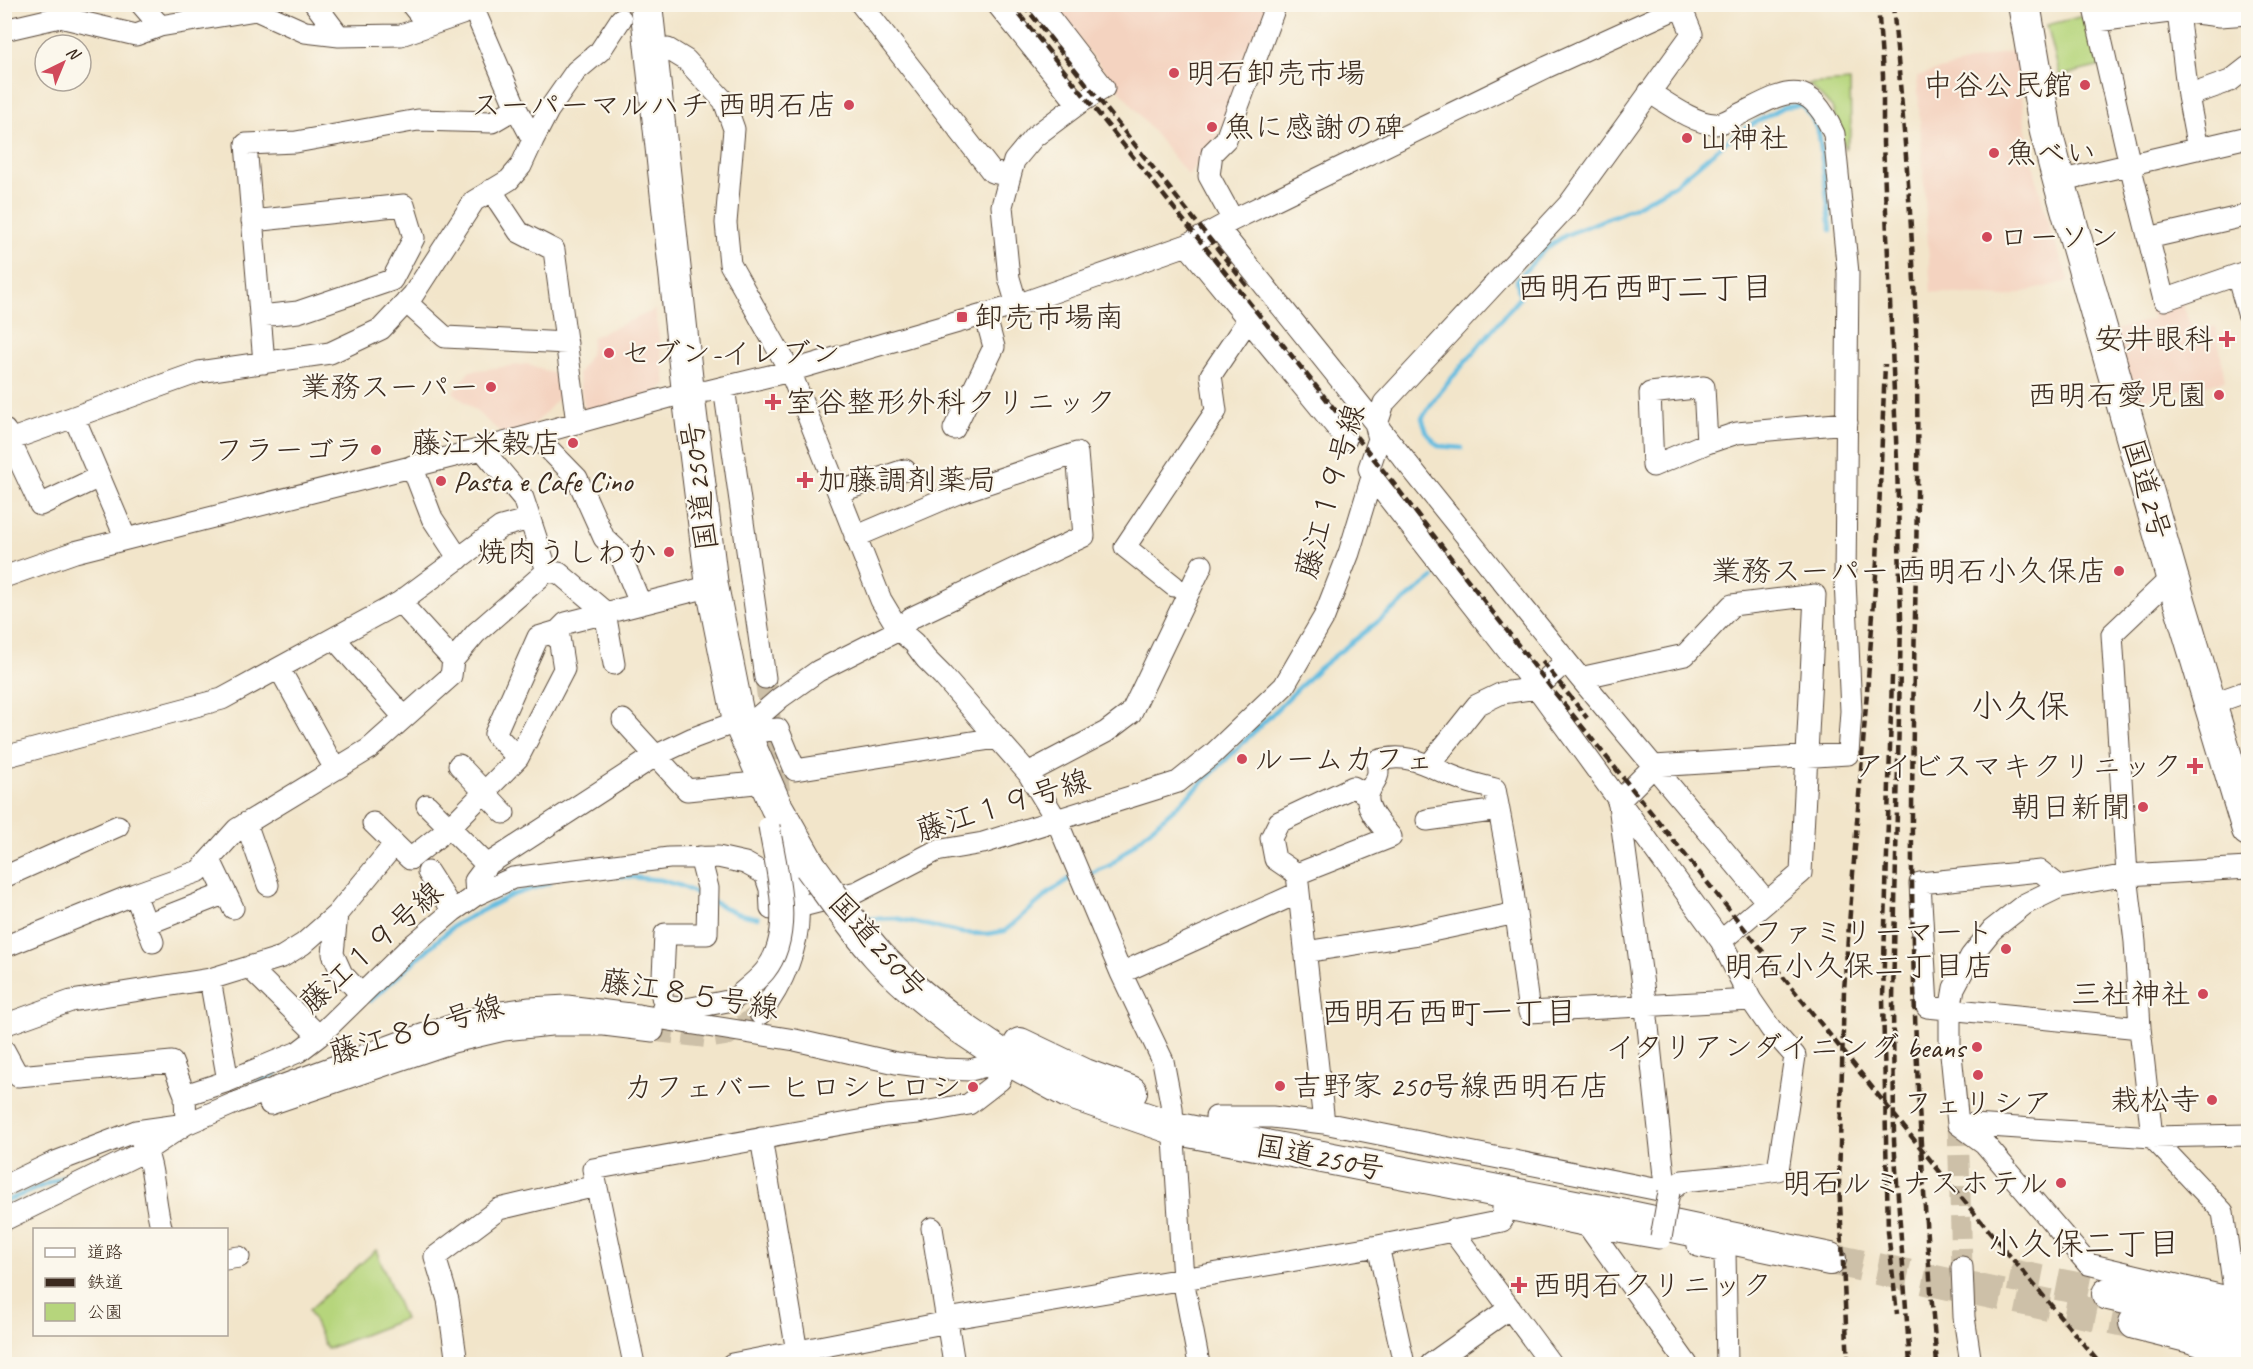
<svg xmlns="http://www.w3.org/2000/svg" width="2253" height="1369" font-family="Caveat,'Klee One',sans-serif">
<rect width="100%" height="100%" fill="#fbf7ec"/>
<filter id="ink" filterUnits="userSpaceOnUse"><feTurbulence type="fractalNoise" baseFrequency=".0167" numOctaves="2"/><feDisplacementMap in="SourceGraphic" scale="12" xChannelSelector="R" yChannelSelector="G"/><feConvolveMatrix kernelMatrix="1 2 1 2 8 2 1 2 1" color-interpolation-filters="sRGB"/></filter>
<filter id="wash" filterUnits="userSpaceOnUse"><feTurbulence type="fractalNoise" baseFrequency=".008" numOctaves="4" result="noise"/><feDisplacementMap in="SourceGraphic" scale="24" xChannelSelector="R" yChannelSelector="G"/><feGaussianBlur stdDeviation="1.35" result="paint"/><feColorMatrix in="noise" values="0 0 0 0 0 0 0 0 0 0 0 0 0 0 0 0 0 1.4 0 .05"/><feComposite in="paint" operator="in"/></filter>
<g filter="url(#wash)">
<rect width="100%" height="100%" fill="#f2e5ca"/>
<path fill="#f4d3c0" d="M 1051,5 L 1268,5 L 1217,141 L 1188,175 Z
M 2017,49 L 2025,125 L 2037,181 L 2049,226 L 2069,281 L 2005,297 L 1931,292 L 1917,76 Z
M 2182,303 L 2193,332 L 2216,326 L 2225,381 L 2134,400 L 2109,332 L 2153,319 L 2150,310 Z
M 655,310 L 666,384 L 655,393 L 585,413 L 578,374 L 590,354 L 592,337 Z
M 527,364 L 554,374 L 566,390 L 533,426 L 504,435 L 453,392 L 470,371 Z"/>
<path fill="#b6d57c" stroke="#78804d" stroke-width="1.5" d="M 2088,15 L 2101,66 L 2060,76 L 2047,25 Z
M 1850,81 L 1851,133 L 1845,149 L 1832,107 L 1808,84 Z
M 376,1250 L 404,1319 L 327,1349 L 309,1310 Z"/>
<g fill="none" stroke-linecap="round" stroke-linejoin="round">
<path stroke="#62bce0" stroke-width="4.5" d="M 1462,448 L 1438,446 L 1427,433 L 1422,418 L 1436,397 L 1520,297 L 1517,280 L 1546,248 L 1566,235 L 1633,208 L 1674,185 L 1738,132 L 1784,107 L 1802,105 L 1812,118 L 1819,134 L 1831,230
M 610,875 L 661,880 L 681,886 L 703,897
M 1086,875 L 1109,866 L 1196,789 L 1318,669 L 1433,578
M 713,902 L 736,913 L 758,918
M 863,919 L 895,918 L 962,933 L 987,934 L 1005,931 L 1049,893 L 1069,879 L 1075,878
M 370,1001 L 456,924 L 512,895 L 549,883
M 248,1088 L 283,1069
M 4,1202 L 99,1162"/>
</g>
</g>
<g filter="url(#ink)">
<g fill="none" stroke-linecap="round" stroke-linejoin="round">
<path stroke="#cdc0a8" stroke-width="21" stroke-dasharray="21 10" stroke-linecap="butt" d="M 765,678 L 780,794
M 653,1031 L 710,1038 L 728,1035 L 760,1014
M 1958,1124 L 1962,1267"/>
<path stroke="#cdc0a8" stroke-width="32" stroke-dasharray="32 16" stroke-linecap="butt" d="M 1830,1259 L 2135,1323
M 2010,1275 L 2108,1294"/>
<g stroke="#564638" stroke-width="23">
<path id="minor" d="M 141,4 L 160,26
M 315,4 L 339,36
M 411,4 L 428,25
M 861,4 L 992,172 L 1010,176
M 997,4 L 1078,104
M 2093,4 L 2130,165 L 2164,300 L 2248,271
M 2177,4 L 2188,96 L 2198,149
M 2097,21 L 2178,11 L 2220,16 L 2248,14
M 4,30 L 60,17 L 136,35 L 160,26 L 256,10 L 305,32 L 339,36 L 401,35 L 462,14 L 473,4
M 668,49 L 686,60 L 724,101 L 734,129 L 726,223 L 730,264 L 790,371 L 881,600 L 899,630 L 914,643 L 926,659 L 942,675 L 1028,773 L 1057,821 L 1121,973 L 1163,1061 L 1172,1108 L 1183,1279 L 1199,1364
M 2188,96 L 2230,81 L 2248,67
M 533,140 L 548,111 L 576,71 L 600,51 L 621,19
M 2059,181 L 2248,137
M 491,190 L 519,232 L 554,250 L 577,423
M 1233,220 L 1209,176 L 1212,153 L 1226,139 L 1276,4
M 252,221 L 404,205 L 414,238 L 392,280 L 298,312 L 260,316
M 1219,229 L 1580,678 L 1767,902
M 2148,238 L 2248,215
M 1187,245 L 1346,439
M 2237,275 L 2248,313
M 406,302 L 445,337 L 567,343
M 1017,305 L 1009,278 L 1002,206 L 1014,161 L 1034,137 L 1078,104 L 1104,88 L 1039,4
M 264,363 L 246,144 L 296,142 L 418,120 L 492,122 L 516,108 L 472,5
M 724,387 L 765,678
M 74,417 L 126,539
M 954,429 L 994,347 L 985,314
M 5,430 L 40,505 L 99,477
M 535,435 L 577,478 L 604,538 L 619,552 L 640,603
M 4,442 L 199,372 L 330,353 L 381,329 L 413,295 L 474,201 L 509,180 L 521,166 L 533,140 L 516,108
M 1707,443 L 1704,387 L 1650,393 L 1653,466 L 1707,443 L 1737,433 L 1847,423
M 412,466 L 432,518 L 459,559
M 1372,477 L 1537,688 L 1721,941 L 1751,1000 L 1771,1029 L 1795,1056 L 1778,1170 L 1745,1175 L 1682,1181 L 1669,1192
M 838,492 L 905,470
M 547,571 L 559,573 L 605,612 L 614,664
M 4,577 L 75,552 L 482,449 L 688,392 L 708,391 L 790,371 L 1017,305 L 1187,245 L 1233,220 L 1547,67 L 1686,4
M 2172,577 L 2112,634 L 2127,875 L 2135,942 L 2140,1028 L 2152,1137 L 2223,1212 L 2237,1310
M 1174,586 L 1125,547 L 1216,411 L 1211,375 L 1248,320
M 400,602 L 453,660
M 334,638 L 404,717
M 279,668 L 335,769
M 1580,678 L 1685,655 L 1732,605 L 1815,595 L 1801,873 L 1721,941
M 2211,704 L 2248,691
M 623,720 L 687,790 L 755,783
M 763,731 L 778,729 L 795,770 L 997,738
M 4,757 L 222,699 L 400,602 L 501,527 L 530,519
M 518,758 L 495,734 L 538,637 L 558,631
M 1430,764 L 1477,705 L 1502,693 L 1537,688 L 1566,661
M 459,765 L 504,813
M 1028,773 L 1106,732 L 1131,713 L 1202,565
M 1618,802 L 1654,766 L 1848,754 L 1851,711 L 1845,580 L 1848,273 L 1834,134 C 1807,73 1785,92 1736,116 C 1730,119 1722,124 1715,124 C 1695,124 1667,103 1649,92
M 427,805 L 487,865
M 1619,805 L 1646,1008 L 1664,1176 L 1669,1192
M 1427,820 L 1499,810
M 246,823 L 268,885
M 373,823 L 410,859 L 449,828 L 518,758 L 564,669 L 558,631 L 566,623 L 712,586
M 210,860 L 233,908
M 428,872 L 453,911
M 1297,874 L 1391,837 C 1382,826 1363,808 1369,792 C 1376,776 1380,780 1377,761 C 1412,750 1432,770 1463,780 C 1473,784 1484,786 1495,789 L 1510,869 L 1529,1012 L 1751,1000
M 1297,874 L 1324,1123
M 1297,874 L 1275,859 L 1271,838 L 1279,822 L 1353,787 L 1368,795
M 4,877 L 118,826
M 2060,887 L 2040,871 L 1920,883 L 1927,1007 L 2140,1028
M 135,894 L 153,942
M 476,895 L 475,881 L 487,865 L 655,756 L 693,738 L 739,721 L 758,717 L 780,698 L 818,671 L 899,630 L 911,618 L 1084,536 L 1077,453 L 958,493 L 855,537
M 147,924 L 226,893
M 4,947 L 135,894 L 199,871 L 237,829 L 369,749 L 451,676 L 453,660 L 476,633 L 547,571 L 523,498 L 482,449
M 1305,952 L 1413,935 L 1516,913
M 251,966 L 254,972 L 319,1036
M 1121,973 L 1298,893
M 210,979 L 228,1081
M 361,994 L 342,974 L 333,954 L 337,914 L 394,845
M 662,997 L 665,934 L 707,934 L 708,888 L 700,857
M 663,1006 L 686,1009 L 733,1000
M 760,1014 C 782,986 801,944 798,907 C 797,893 792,879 789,866
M 4,1025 L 71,1001 L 210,979 L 282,957 L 303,944 L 337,914
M 4,1050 L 18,1076 L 172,1062 L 185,1095
M 270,1104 L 453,1042 L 504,1030 L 551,1025 L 604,1025 L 653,1031
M 1216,1117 L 1272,1117 L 1324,1123 L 1669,1192
M 186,1124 L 185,1095 L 228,1081 L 298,1052 L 319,1036 L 408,949 L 453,911 L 476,895 L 513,878 L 669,858 L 718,857 L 745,863 L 765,874 L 770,889 L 771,909 L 798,907 L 857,892 L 936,851 L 983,843 L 1178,782 L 1213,754 L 1284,686 L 1324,617 L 1349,553 L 1372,477 L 1369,468 L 1379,439 L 1376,427 L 1384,403 L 1569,204 L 1692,34 L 1681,7
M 1959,1124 L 2152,1137 L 2248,1135
M 761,1138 L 797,1352
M 141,1140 C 156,1166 153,1201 162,1230
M 4,1186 L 50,1164 L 136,1131 L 179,1125
M 4,1220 L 147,1150 L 186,1124 L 235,1103 L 403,1041 L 487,1014 L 530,1008 L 567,1006 L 638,1015 L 795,1040 L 896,1063 L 943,1069 L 970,1070 L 1009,1060 L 1012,1054
M 1588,1226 L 1687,1364
M 932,1228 L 954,1364
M 1452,1230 L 1551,1364
M 1378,1246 L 1404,1364
M 1698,1246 L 1725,1252 L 1727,1364
M 226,1259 L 239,1257
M 1962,1267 L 1964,1317 L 1971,1364
M 2236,1299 L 2088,1264 L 1984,1143 L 1958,1124 L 1950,1044 L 1950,1011 L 1954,988 L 1971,956 L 1992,930 L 2025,904 L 2060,887 L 2127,875 L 2248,868
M 457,1364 L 448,1300 L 435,1257 L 499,1209 L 596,1186
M 634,1364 L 593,1169 L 886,1116 L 918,1113 L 969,1104 L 1000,1080 L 1009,1060
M 732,1364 L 943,1323 L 947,1319 L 1378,1246 L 1502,1221 L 1503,1208 L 1588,1226 L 1658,1238
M 1431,1364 L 1510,1308"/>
</g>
<g stroke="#564638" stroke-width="34">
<path id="highway" d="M 646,4 L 688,392 L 712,586 L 739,721 L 776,806 L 810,866
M 2024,4 L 2046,132 L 2059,181 L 2172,577 L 2248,830
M 963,1029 L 1009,1060 L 1068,1092 L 1173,1128 L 1611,1213 L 1830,1259
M 1020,1044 L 1085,1075 L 1131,1092
M 2108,1294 L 2248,1326
M 2135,1323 L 2191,1337 L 2248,1355"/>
</g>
<use href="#minor" stroke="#fff" stroke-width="21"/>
<use href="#highway" stroke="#fff" stroke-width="32"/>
<path stroke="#3b2a1e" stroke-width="4.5" stroke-dasharray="9 4.5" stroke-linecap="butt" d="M 1011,4 L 1394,484 L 1555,693 L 1940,1172 L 2100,1364
M 1023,4 L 1247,286
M 1878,4 L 1883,75 L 1883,143 L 1897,461 L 1901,619 L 1893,1000 L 1894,1141 L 1910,1364
M 1893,4 C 1904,127 1915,250 1917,373 C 1919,540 1911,706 1912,873 C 1913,1037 1923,1201 1937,1364
M 1542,661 L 1587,718
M 1892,676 L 1883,998 L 1888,1231 L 1897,1314
M 1848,1364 L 1839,1183 L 1844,990 L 1877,562 L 1885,364"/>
<g stroke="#564638" stroke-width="23" stroke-linecap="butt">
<path id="minor-bridge" d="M 733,1000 C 743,991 756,982 765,971 C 796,932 776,871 769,826
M 1661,1238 L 1669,1192"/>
</g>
<g stroke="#564638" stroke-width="34" stroke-linecap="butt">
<path id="highway-bridge" d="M 810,866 C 832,896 853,927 878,955 C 903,983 934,1006 963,1029"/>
</g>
<use href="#minor-bridge" stroke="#fff" stroke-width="21"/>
<use href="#highway-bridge" stroke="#fff" stroke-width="32"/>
</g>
</g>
<g fill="#d1495b" stroke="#fbf7ec" stroke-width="2">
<circle cx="1174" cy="73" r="6"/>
<circle cx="2085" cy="85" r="6"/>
<circle cx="849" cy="105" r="6"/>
<circle cx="1212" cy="127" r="6"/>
<circle cx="1687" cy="138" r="6"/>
<circle cx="1994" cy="153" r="6"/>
<circle cx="1987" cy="237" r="6"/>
<rect x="956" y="311" width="12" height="12" rx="3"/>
<path d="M2224 330h6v6h6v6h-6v6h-6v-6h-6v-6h6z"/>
<circle cx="609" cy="353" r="6"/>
<circle cx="491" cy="387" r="6"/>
<circle cx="2219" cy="395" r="6"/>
<path d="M770 393h6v6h6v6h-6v6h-6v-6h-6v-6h6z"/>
<circle cx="573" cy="443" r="6"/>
<circle cx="376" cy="450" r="6"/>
<path d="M802 471h6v6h6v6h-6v6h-6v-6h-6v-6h6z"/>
<circle cx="441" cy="481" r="6"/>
<circle cx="669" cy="552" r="6"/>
<circle cx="2119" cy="571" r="6"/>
<circle cx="1242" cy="759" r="6"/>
<path d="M2192 757h6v6h6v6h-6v6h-6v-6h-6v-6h6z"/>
<circle cx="2143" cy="807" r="6"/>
<circle cx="2006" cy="949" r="6"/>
<circle cx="2203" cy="994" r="6"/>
<circle cx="1977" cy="1047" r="6"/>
<circle cx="1978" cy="1075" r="6"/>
<circle cx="1280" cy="1086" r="6"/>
<circle cx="973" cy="1087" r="6"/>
<circle cx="2212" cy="1100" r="6"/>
<circle cx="2061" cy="1183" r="6"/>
<path d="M1516 1276h6v6h6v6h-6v6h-6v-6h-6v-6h6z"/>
</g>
<g text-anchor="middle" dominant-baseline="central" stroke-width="4.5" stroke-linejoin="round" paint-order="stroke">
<g font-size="30" fill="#3b2a1e" stroke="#fbf7ec" text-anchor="end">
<text x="1186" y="73" text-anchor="start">明石卸売市場</text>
<text x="2073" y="85">中谷公民館</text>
<text x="837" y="105">スーパーマルハチ 西明石店</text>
<text x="1224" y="127" text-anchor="start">魚に感謝の碑</text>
<text x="1699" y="138" text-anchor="start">山神社</text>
<text x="2006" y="153" text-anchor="start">魚べい</text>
<text x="1999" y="237" text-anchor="start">ローソン</text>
<text x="974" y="317" text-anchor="start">卸売市場南</text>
<text x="2214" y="339">安井眼科</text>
<text x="621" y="353" text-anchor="start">セブン-イレブン</text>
<text x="479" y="387">業務スーパー</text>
<text x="2207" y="395">西明石愛児園</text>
<text x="786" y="402" text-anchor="start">室谷整形外科クリニック</text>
<text x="561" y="443">藤江米穀店</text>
<text x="364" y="450">フラーゴラ</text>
<text x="817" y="480" text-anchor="start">加藤調剤薬局</text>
<text x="453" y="481" text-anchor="start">Pasta e Cafe Cino</text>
<text x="657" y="552">焼肉うしわか</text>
<text x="2107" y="571">業務スーパー 西明石小久保店</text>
<text x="1254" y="759" text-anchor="start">ルームカフェ</text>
<text x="2182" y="766">アイビスマキクリニック</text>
<text x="2131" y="807">朝日新聞</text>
<text x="1994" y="932">ファミリーマート<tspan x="1994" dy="34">明石小久保二丁目店</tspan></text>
<text x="2191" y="994">三社神社</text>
<text x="1965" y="1047">イタリアンダイニング beans</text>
<text x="1292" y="1086" text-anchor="start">吉野家 250号線西明石店</text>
<text x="961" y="1087">カフェバー ヒロシヒロシ</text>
<text x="2200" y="1100">栽松寺</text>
<text x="1978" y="1103" text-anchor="middle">フェリシア</text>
<text x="2049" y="1183">明石ルミナスホテル</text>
<text x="1532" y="1285" text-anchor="start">西明石クリニック</text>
</g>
<g font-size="30" fill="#3b2a1e" stroke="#fbf7ec">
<text transform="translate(699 486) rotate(-97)">国道250号</text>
<text transform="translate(2147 489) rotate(74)">国道2号</text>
<text transform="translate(1330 491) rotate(-74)">藤江１９号線</text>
<text transform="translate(1003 805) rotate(-17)">藤江１９号線</text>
<text transform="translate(878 945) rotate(48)">国道250号</text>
<text transform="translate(371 947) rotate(-42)">藤江１９号線</text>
<text transform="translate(690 994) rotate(9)">藤江８５号線</text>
<text transform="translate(416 1029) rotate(-16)">藤江８６号線</text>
<text transform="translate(1320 1157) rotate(11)">国道250号</text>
</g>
<g font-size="32" fill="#3b2a1e" stroke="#fbf7ec">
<text x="1645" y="287">西明石西町二丁目</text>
<text x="1449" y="1012">西明石西町一丁目</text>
<text x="2084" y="1243">小久保二丁目</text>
</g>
<g font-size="33" fill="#3b2a1e" stroke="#fbf7ec">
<text x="2020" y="706">小久保</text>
</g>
</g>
<rect width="2253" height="1369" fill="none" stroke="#fbf7ec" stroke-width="24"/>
<rect x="33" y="1228" width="195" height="108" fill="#fbf7ec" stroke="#aea59a" stroke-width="1.5"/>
<rect x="45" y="1248" width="30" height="9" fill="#ffffff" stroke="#aea59a" stroke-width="1.5"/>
<text x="87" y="1258" font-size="18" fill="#3b2a1e">道路</text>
<rect x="45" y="1278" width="30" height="9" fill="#3b2a1e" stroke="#aea59a" stroke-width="1.5"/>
<text x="87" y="1288" font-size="18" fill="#3b2a1e">鉄道</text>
<rect x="45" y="1303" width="30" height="18" fill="#b6d57c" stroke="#aea59a" stroke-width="1.5"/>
<text x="87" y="1318" font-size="18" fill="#3b2a1e">公園</text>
<g transform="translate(63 63) rotate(43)"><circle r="28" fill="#fbf7ec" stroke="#aea59a" stroke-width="1.5"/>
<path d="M0-4.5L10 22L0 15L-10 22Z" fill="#d1495b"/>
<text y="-9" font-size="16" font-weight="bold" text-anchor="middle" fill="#3b2a1e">N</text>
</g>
</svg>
